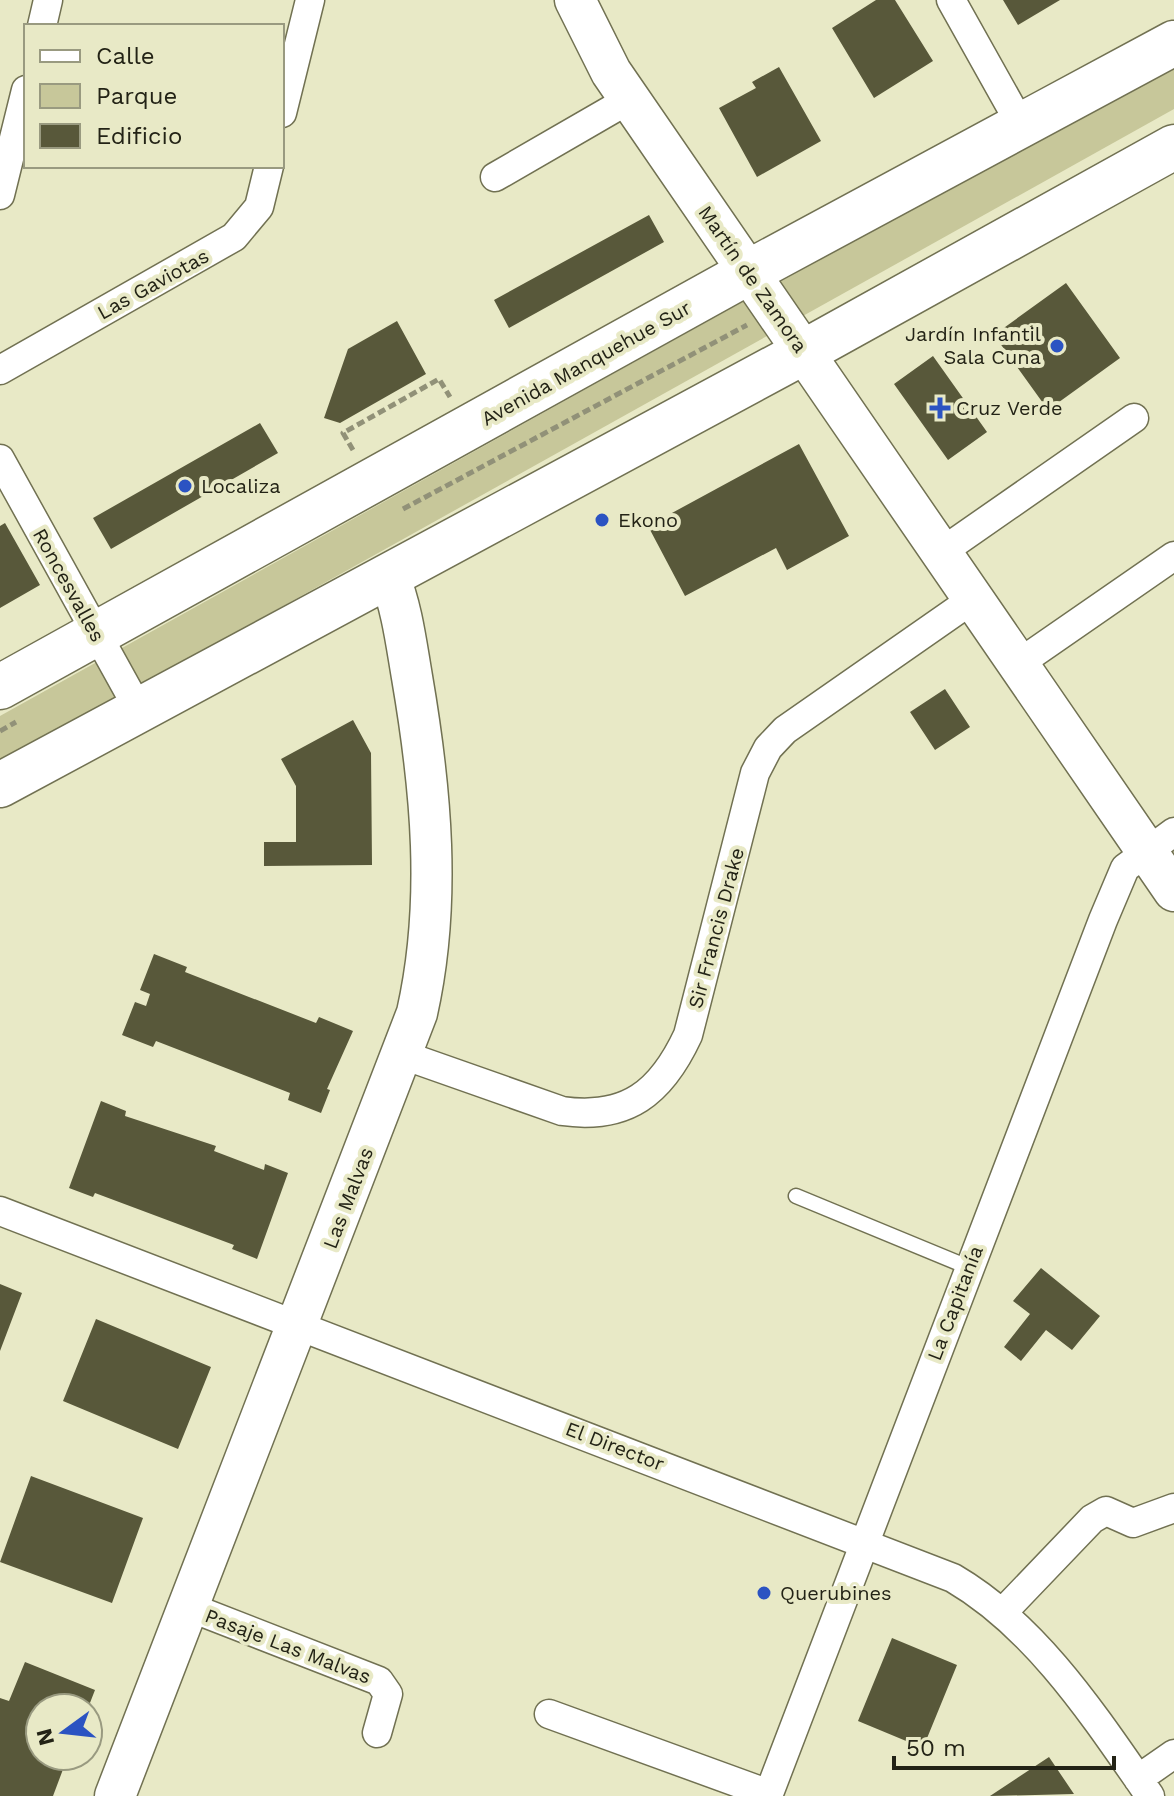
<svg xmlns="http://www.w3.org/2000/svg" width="1174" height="1796" font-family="'Work Sans',sans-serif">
<rect width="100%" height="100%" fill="#e8e9c6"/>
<path fill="#c7c79a" d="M 1174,61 L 1174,109 L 0,764 L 0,716 Z"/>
<path fill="#58583a" d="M 876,0 L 895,0 L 933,61 L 874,98 L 832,28 Z
M 1003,0 L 1060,0 L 1018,25 Z
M 779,67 L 821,141 L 757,177 L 719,108 L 756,88 L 752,82 Z
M 649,215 L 664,242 L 509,328 L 494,300 Z
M 1066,283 L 1120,358 L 1048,410 L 994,335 Z
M 397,321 L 426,374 L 340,423 L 324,418 L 348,349 Z
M 933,356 L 987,432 L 948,460 L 894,384 Z
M 260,423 L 278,453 L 111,549 L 93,518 Z
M 799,444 L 849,536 L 787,570 L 776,548 L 685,596 L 648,526 Z
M 5,523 L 40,585 L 0,608 L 0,526 Z
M 945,689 L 970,727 L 935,750 L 910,712 Z
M 353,720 L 371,753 L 372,865 L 264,866 L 264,842 L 296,842 L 296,786 L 281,759 Z
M 154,954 L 187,967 L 185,972 L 316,1023 L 319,1017 L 353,1031 L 327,1089 L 330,1090 L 321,1113 L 288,1100 L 290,1093 L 156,1041 L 153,1047 L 122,1035 L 135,1002 L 146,1006 L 150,994 L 140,990 Z
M 101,1101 L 126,1111 L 125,1116 L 216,1146 L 214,1151 L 264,1170 L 265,1164 L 288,1173 L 257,1259 L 232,1249 L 234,1245 L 95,1193 L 93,1197 L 69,1188 Z
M 1041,1268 L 1100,1316 L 1072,1350 L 1046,1330 L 1021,1361 L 1004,1347 L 1030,1314 L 1013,1301 Z
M 0,1284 L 22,1293 L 0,1351 Z
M 96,1319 L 211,1367 L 178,1449 L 63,1401 Z
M 31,1476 L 143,1518 L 112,1603 L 0,1562 Z
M 892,1638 L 957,1665 L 923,1748 L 858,1721 Z
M 25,1662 L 95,1690 L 88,1708 L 40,1708 L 40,1756 L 68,1756 L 53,1796 L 0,1796 L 0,1698 L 9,1701 Z
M 1049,1757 L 1074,1794 L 990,1796 Z"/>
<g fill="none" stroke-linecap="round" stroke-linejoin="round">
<g stroke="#717152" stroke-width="17">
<path id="lane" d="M 796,1196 L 968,1267"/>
</g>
<g stroke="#717152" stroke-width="31">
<path id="street" d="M 951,0 L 1021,125
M 42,26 L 48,0
M 282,113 L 310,0
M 495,177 L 630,99
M 0,195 L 26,90
M 0,370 L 234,237 L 259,207 L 269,166
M 0,459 L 139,710
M 940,553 L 1134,418
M 1018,664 L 1174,556
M 403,1055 L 562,1111 C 627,1120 661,1093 688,1035 L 755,773 L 768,748 L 785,730 L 973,599
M 0,1211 L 953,1578 C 1037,1627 1095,1717 1150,1796
M 189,1607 L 379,1681 L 388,1694 L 377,1733
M 1003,1612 L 1092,1519 L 1106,1511 L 1133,1523 L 1174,1508
M 549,1714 L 769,1794
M 1138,1779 L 1174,1754
M 768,1796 L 1103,920 L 1125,868 L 1174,832"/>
</g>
<g stroke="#717152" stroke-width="43">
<path id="secondary" d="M 575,0 L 611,72 L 1174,891
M 115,1796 L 417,1013 C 442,902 431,788 412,677 C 406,642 402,608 389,576"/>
</g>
<g stroke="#717152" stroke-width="47">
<path id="primary" d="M 0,687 L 747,273 L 1174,43
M 0,785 L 804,352 L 1174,147"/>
</g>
<path stroke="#919178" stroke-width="5" stroke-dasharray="8 4" stroke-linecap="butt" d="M 353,450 L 343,433 L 439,379 L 450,397
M 403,509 L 747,325
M 0,731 L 16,722"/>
<use href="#lane" stroke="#fff" stroke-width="14"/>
<use href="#street" stroke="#fff" stroke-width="28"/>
<use href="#secondary" stroke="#fff" stroke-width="40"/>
<use href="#primary" stroke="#fff" stroke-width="44"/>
</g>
<g fill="#2b53c2" stroke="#e8e9c6" stroke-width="3">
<circle cx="1057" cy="346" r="8"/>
<path d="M936 396h8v8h8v8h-8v8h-8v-8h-8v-8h8z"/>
<circle cx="185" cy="486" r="8"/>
<circle cx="602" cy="520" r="8"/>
<circle cx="764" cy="1593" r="8"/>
</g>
<g text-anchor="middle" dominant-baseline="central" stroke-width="8" stroke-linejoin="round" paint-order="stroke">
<g font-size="20" fill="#232316" stroke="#e8e9c6">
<text transform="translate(753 279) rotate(55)">Martín de Zamora</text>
<text transform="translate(153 284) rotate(-29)">Las Gaviotas</text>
<text transform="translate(586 363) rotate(-29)">Avenida Manquehue Sur</text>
<text transform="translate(69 585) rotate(61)">Roncesvalles</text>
<text transform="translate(716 928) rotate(-75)">Sir Francis Drake</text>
<text transform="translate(348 1198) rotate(-69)">Las Malvas</text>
<text transform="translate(955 1303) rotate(-69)">La Capitanía</text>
<text transform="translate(615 1446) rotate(21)">El Director</text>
<text transform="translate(288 1646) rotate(21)">Pasaje Las Malvas</text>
</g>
<g font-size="20" fill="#232316" stroke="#e8e9c6" text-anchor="start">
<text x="1041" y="334" text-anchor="end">Jardín Infantil<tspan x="1041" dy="23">Sala Cuna</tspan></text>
<text x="956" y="408">Cruz Verde</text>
<text x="201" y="486">Localiza</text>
<text x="618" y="520">Ekono</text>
<text x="780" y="1593">Querubines</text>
</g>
</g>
<rect x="24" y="24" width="260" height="144" fill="#e8e9c6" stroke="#999a80" stroke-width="2"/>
<rect x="40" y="50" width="40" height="12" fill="#ffffff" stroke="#999a80" stroke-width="2"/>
<text x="96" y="64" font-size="24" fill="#232316">Calle</text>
<rect x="40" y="84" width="40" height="24" fill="#c7c79a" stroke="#999a80" stroke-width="2"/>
<text x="96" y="104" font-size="24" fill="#232316">Parque</text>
<rect x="40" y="124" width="40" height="24" fill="#58583a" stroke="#999a80" stroke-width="2"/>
<text x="96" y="144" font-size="24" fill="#232316">Edificio</text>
<g transform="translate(64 1732) rotate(255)"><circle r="38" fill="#e8e9c6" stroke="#999a80" stroke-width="2"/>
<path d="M0-6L14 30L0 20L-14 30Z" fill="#2b53c2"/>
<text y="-12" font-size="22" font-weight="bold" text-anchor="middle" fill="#232316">N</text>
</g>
<path d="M894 1756v12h220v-12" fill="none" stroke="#232316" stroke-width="4"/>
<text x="906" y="1756" font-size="24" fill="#232316" stroke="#e8e9c6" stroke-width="6" paint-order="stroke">50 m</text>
</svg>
